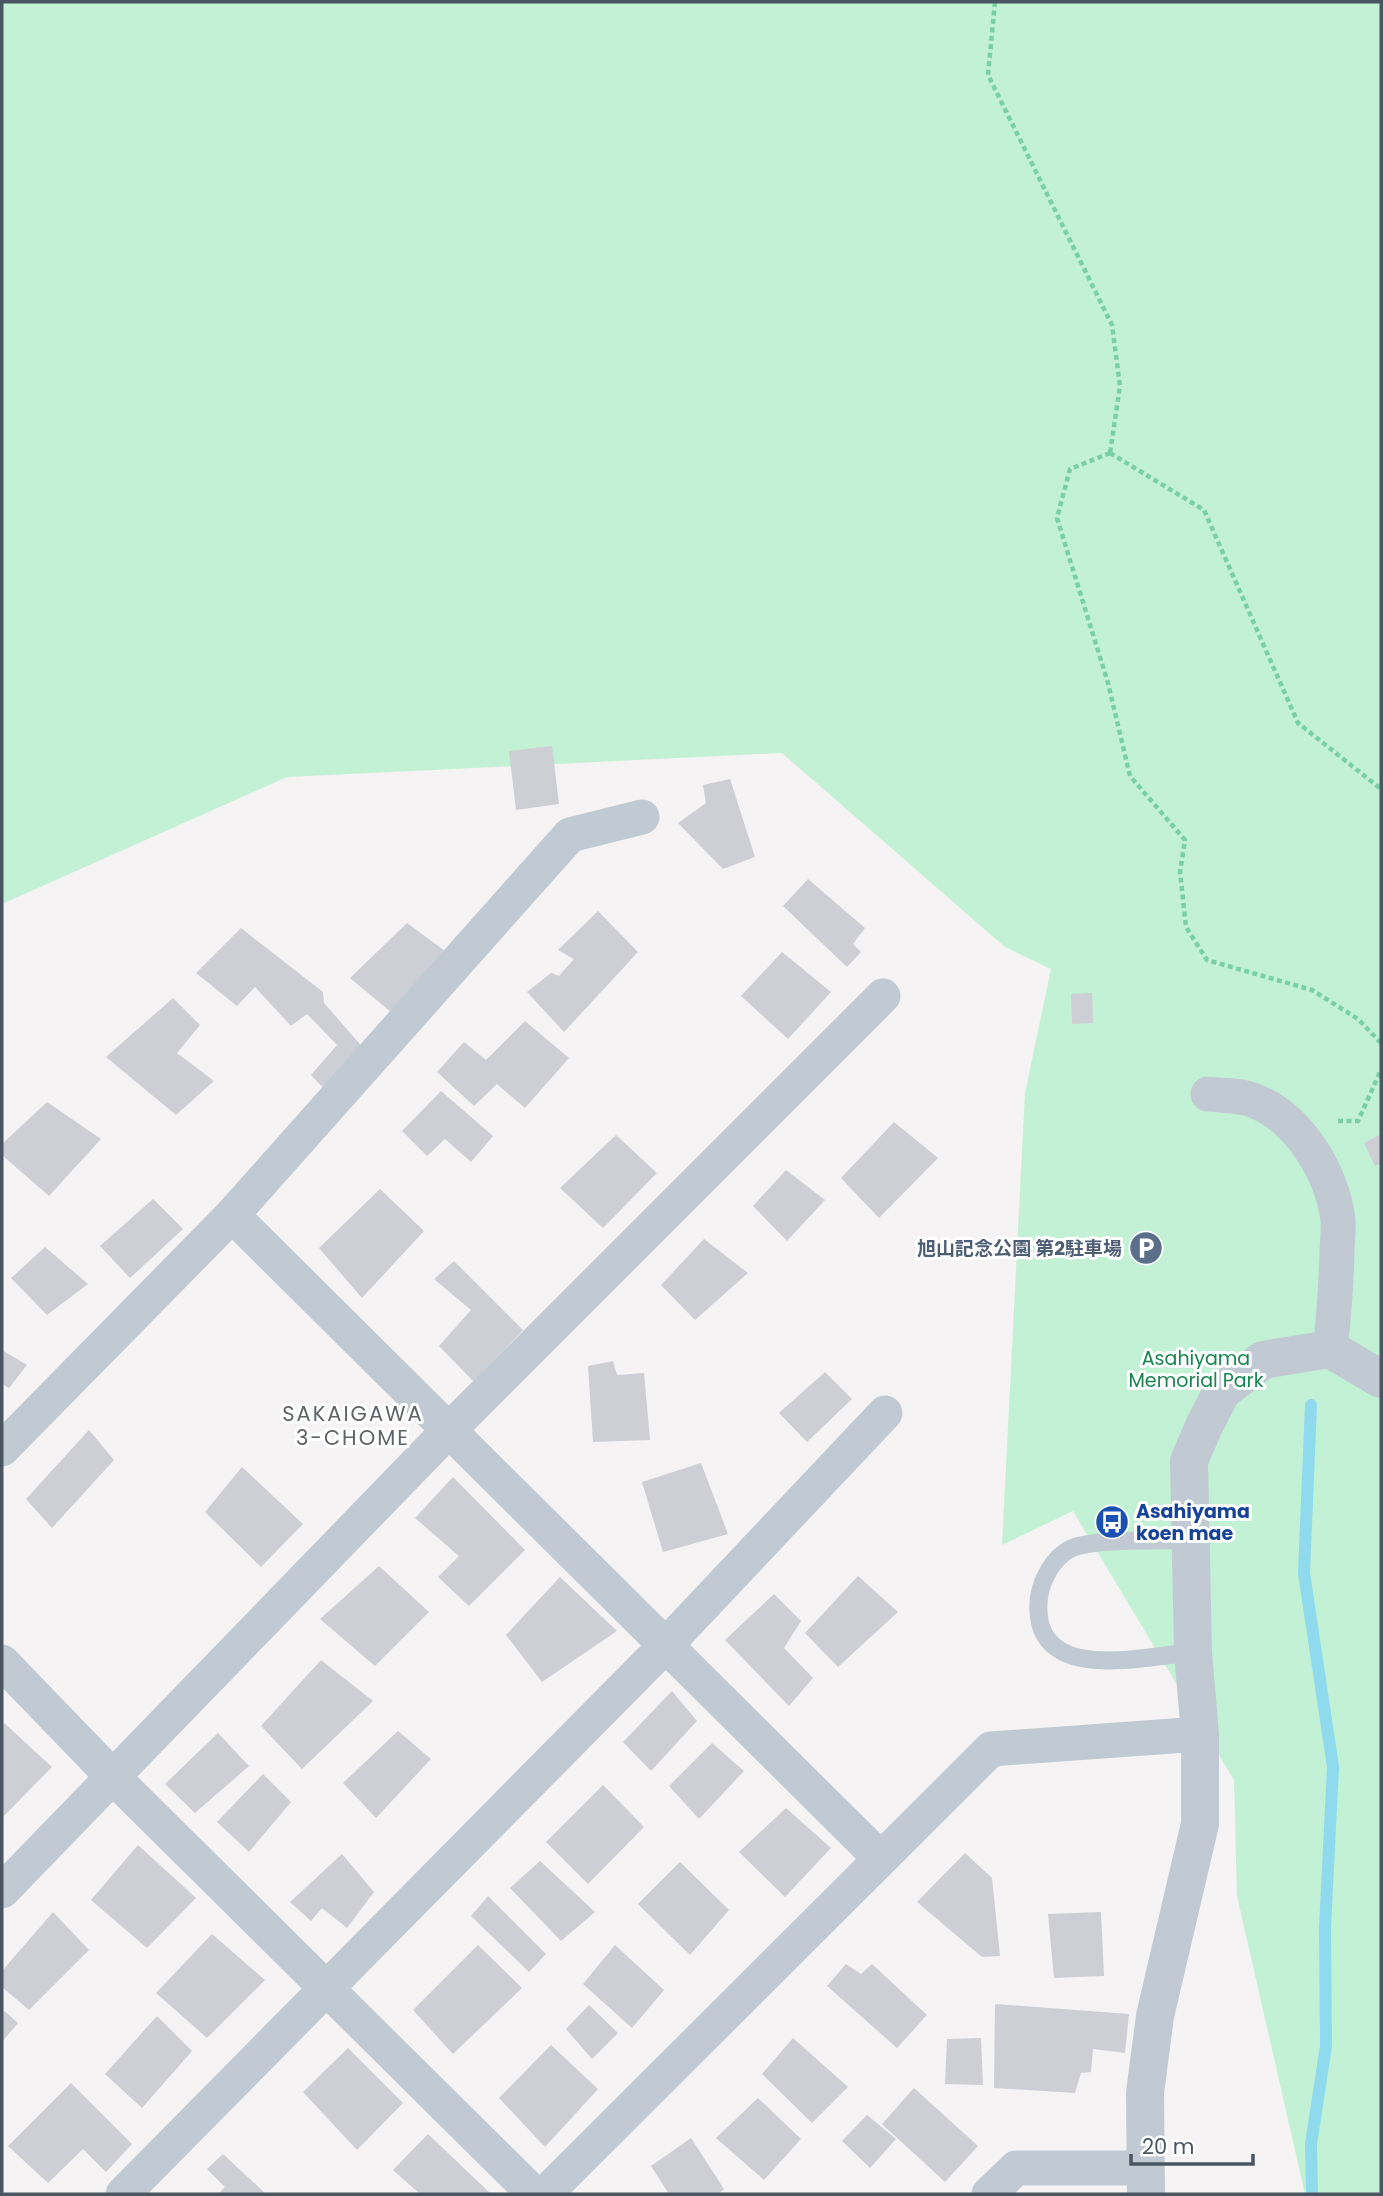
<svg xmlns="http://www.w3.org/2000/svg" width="1383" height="2196" font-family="Poppins,'Noto Sans JP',sans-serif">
<rect width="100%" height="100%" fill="#f5f3f3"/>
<path fill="#c3f1d5" d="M 2,2 L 1381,2 L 1381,2194 L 1305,2194 L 1237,1896 L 1234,1780 L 1073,1511 L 1002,1545 L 1025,1093 L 1051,969 L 1005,947 L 782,753 L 287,777 L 2,904 Z"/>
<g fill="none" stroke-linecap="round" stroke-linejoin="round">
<path stroke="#90daee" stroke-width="12" d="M 1311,1405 L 1304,1573 L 1333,1767 L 1325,1927 L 1326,2046 L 1311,2144 L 1312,2194"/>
</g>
<path fill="#cdcfd5" d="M 552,746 L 559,804 L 516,810 L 509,751 Z
M 730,779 L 755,857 L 723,869 L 678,823 L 706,803 L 703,785 Z
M 808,879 L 865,928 L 853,944 L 861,952 L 847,967 L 783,906 Z
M 598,911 L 638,952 L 564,1032 L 527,992 L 551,973 L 559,976 L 574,959 L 558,950 Z
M 407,923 L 445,951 L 391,1012 L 350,978 Z
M 241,928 L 323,992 L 324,1003 L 365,1050 L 330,1095 L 311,1075 L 337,1045 L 307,1014 L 291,1026 L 255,987 L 237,1006 L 196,973 Z
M 782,952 L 831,992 L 788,1039 L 741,996 Z
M 1092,993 L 1093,1023 L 1072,1024 L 1071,994 Z
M 173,998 L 200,1025 L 177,1053 L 214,1081 L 176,1115 L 106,1057 Z
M 525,1021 L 569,1058 L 525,1108 L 497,1084 L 474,1106 L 437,1072 L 464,1042 L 486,1060 Z
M 441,1091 L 493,1136 L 471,1162 L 445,1139 L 427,1156 L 402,1131 Z
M 47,1102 L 101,1139 L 49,1196 L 2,1155 L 2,1144 Z
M 894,1122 L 938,1158 L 879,1218 L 841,1178 Z
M 1381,1134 L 1381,1163 L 1375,1166 L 1364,1143 Z
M 616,1135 L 657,1173 L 603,1228 L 560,1188 Z
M 786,1170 L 825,1200 L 787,1241 L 753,1206 Z
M 380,1189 L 424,1231 L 362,1298 L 319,1248 Z
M 153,1199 L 183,1229 L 130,1278 L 100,1246 Z
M 704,1239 L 748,1273 L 695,1320 L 661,1285 Z
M 45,1247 L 88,1284 L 47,1315 L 11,1278 Z
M 454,1261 L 523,1330 L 474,1382 L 439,1346 L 471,1310 L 434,1279 Z
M 2,1350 L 27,1365 L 9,1388 L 2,1384 Z
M 613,1361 L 617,1375 L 644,1373 L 650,1440 L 593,1442 L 588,1366 Z
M 825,1372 L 852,1399 L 807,1442 L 779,1413 Z
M 89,1430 L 114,1460 L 52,1528 L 26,1499 Z
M 701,1463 L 728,1534 L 663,1552 L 642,1482 Z
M 242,1467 L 303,1524 L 261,1567 L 205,1512 Z
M 453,1477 L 525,1550 L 469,1606 L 438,1577 L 459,1556 L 415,1518 Z
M 379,1566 L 429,1612 L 375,1666 L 320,1619 Z
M 858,1576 L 898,1612 L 838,1667 L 805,1633 Z
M 560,1577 L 617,1631 L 542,1682 L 506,1635 Z
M 774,1594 L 801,1621 L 784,1648 L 813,1678 L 789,1706 L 725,1640 Z
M 321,1660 L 373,1701 L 302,1769 L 261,1726 Z
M 672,1691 L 697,1721 L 651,1771 L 623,1742 Z
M 2,1721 L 52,1767 L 2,1818 Z
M 398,1731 L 431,1759 L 376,1818 L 343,1783 Z
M 218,1733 L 249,1766 L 195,1813 L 165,1784 Z
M 712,1743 L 744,1771 L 699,1819 L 669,1786 Z
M 263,1774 L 291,1802 L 249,1852 L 217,1822 Z
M 603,1785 L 644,1827 L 588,1884 L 546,1842 Z
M 786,1808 L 831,1848 L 785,1897 L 739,1852 Z
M 138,1845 L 196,1898 L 147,1948 L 91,1900 Z
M 965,1853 L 992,1878 L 1000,1956 L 982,1957 L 917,1902 Z
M 342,1854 L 374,1892 L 347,1928 L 322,1908 L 311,1921 L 290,1902 Z
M 540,1861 L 595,1912 L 561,1941 L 510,1888 Z
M 680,1862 L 729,1910 L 690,1955 L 638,1904 Z
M 488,1896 L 546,1954 L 529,1972 L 471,1916 Z
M 53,1912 L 89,1950 L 29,2010 L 2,1987 L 2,1971 Z
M 1101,1912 L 1104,1976 L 1054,1978 L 1048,1914 Z
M 212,1934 L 265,1980 L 207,2038 L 156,1993 Z
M 478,1945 L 522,1988 L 453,2054 L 413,2010 Z
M 615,1945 L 664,1990 L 632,2028 L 583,1984 Z
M 846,1964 L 861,1974 L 872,1964 L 927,2015 L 897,2048 L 827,1986 Z
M 995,2004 L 1129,2014 L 1125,2053 L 1093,2049 L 1091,2072 L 1081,2073 L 1075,2093 L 994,2088 Z
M 589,2005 L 618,2033 L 592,2059 L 566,2029 Z
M 2,2009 L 18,2023 L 2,2042 Z
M 157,2016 L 192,2051 L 142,2108 L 105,2074 Z
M 793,2038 L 848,2087 L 812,2123 L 762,2074 Z
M 981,2038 L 983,2085 L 945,2084 L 947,2039 Z
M 551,2045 L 598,2089 L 545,2147 L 499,2098 Z
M 348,2048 L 403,2103 L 357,2150 L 303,2092 Z
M 71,2083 L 132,2144 L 106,2172 L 83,2149 L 48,2183 L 8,2146 Z
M 914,2088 L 978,2146 L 945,2182 L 882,2124 Z
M 758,2098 L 801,2139 L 764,2180 L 716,2138 Z
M 867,2115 L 896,2139 L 870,2168 L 842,2141 Z
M 428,2134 L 491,2194 L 420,2194 L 393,2170 Z
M 691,2138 L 724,2189 L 718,2194 L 669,2194 L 651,2166 Z
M 223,2154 L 266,2194 L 218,2194 L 225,2187 L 207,2169 Z"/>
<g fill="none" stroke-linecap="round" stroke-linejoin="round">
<path stroke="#7ad0a6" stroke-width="4.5" stroke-dasharray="5 3.5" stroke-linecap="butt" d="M 995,2 L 988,75 L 1112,325 L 1120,386 L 1110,453
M 1110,453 L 1070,469 L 1057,518 L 1108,683 L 1130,776 L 1185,840 L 1180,872 L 1186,927 L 1207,960 L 1312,990 L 1358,1019 L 1381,1043
M 1110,453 L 1204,510 L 1298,723 L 1381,789
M 1338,1121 L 1358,1121 L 1381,1070"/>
<path stroke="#c1cad2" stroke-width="18" d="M 1192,1540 C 1165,1541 1091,1538 1070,1549 C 1053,1558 1042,1579 1039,1597 C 1029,1686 1141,1657 1193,1652"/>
<path stroke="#c1cad2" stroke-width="35" d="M 1208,1094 C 1223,1096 1242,1095 1255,1101 C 1300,1119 1332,1173 1338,1220 C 1339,1231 1337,1242 1337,1253 C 1336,1285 1334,1317 1330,1349
M 232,1215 L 880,1858
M 2,1449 L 232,1215 L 570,835 L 642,817
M 2,1662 L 113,1777 L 534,2194
M 2,1891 L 448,1431 L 883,996
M 123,2194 L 665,1646 L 885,1413
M 545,2194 L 991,1749 L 1200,1734
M 989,2194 L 1016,2168 L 1145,2168"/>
<path stroke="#c1cad2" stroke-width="38" d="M 1146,2194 L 1145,2093 L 1155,2016 L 1200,1824 L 1200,1734 L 1193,1652 L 1189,1461 L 1204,1426 L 1222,1391 L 1263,1360 L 1330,1349 L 1381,1379"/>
</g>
<defs>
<g id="parking-disc" transform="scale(1.75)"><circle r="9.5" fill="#5c6f8a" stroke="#fff"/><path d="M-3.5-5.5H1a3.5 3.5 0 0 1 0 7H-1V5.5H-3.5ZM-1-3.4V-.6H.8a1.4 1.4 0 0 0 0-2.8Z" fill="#fff"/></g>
<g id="bus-disc" transform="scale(1.75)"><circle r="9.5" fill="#1a4fb4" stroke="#fff"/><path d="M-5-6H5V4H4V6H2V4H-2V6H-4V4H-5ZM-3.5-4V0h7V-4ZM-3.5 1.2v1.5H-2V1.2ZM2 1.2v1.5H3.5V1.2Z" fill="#fff"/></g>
</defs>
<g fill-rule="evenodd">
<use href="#parking-disc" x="1146" y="1248"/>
<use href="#bus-disc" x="1112" y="1522"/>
</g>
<g text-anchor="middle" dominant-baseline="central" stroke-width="6" stroke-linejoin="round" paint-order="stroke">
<g font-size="19" font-weight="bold" fill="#4e5e75" stroke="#fff" text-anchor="end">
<text x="1122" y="1248">旭山記念公園 第2駐車場</text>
</g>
<g font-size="19" fill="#17864f" stroke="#fff">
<text x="1196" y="1358">Asahiyama<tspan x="1196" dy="22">Memorial Park</tspan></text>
</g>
<g font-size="19" font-weight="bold" fill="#164399" stroke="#fff" text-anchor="start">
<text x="1136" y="1511">Asahiyama<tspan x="1136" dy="22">koen mae</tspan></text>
</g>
<g font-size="21" letter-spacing="2" fill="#5f6368" stroke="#fff">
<text x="353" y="1413">SAKAIGAWA<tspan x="353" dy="24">3-CHOME</tspan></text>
</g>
</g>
<rect width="1383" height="2196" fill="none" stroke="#4a5661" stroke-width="7"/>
<path d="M1131 2154v10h122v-10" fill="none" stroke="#4a5661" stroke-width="3.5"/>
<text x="1142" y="2154" font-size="21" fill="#4a5661" stroke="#ffffff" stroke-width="5" paint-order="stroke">20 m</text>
</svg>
